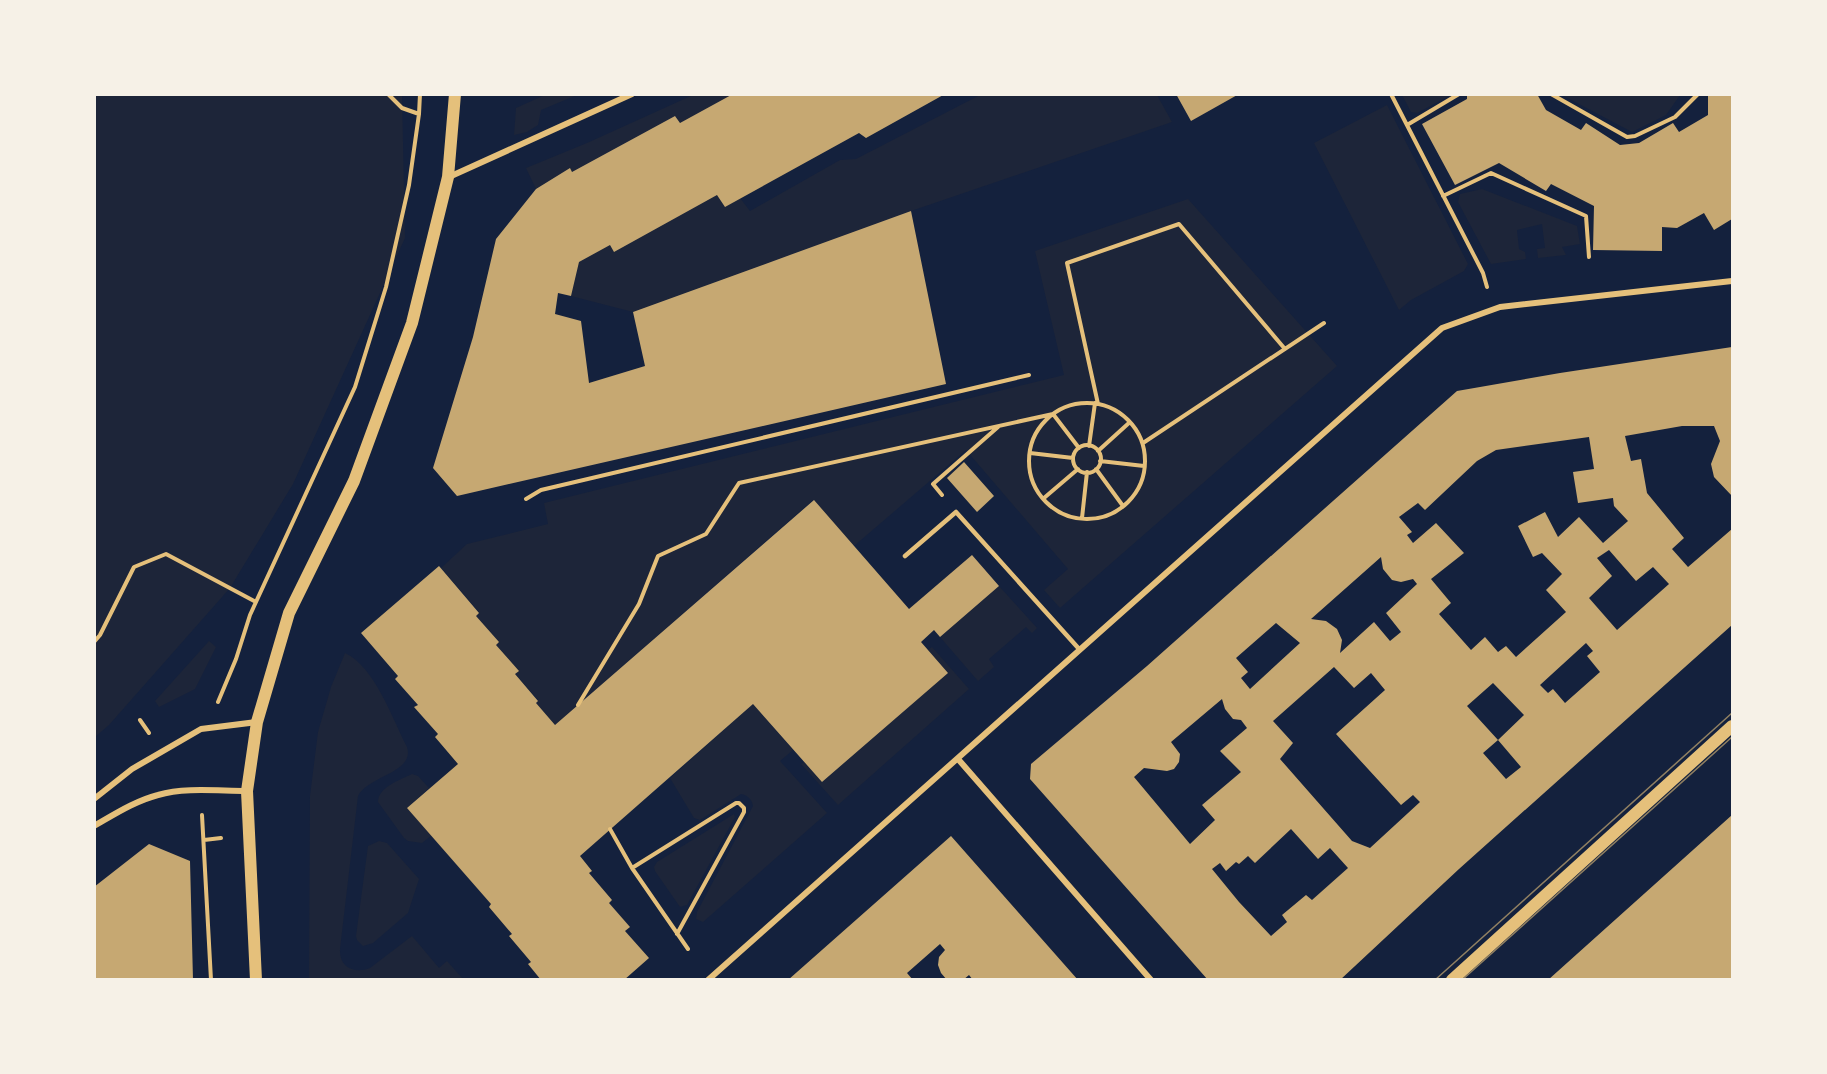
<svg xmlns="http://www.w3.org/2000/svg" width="1827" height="1074" font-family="'Exo 2',sans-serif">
<rect width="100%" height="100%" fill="#14213d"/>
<path fill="#1d2539" d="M 547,94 L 577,95 L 541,110 L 538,125 L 527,132 L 514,135 L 516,108 Z
M 95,95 L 402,95 L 405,238 L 293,484 L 230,588 L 109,725 L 95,737 Z
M 693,95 L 733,95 L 680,123 L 675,116 L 572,172 L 570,168 L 536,189 L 526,168 L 587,143 Z
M 980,95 L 1157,95 L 1172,122 L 911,211 L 633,312 L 571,296 L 579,262 L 610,245 L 614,252 L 717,195 L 740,198 L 750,211 L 840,160 L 856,159 Z
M 1402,95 L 1451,95 L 1417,113 L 1411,112 Z
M 1562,95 L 1680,95 L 1666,115 L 1632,132 Z
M 1387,105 L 1468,264 L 1464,271 L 1411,300 L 1399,310 L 1314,143 Z
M 1482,189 L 1577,226 L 1580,244 L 1562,247 L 1566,255 L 1538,258 L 1537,249 L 1545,248 L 1542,224 L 1517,230 L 1519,249 L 1525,252 L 1526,259 L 1491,264 L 1458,202 L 1460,194 Z
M 1188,199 L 1337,366 L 1060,608 L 1044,590 L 1068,569 L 966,450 L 854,546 L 813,500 L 555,725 L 536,703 L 538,700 L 515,674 L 518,670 L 496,645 L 499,642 L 476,616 L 479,612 L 441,568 L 467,544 L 548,524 L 544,503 L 1064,375 L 1035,251 Z
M 999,586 L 1037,628 L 1032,633 L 1026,627 L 989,659 L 994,667 L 978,681 L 940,637 Z
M 209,641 L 216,647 L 195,689 L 159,707 L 155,701 Z
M 932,647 L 969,689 L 838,805 L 801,764 L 804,762 L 822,782 L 947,673 L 928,650 Z
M 345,653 C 375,667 392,718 407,747 C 415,773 369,775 358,796 L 340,949 C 339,968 355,974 370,968 L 412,936 L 439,968 L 447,961 L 463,979 L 309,979 L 310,796 L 318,732 L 331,687 Z
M 753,704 L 793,750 L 780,761 L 827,813 L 703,922 L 696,919 L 697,912 L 753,806 C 752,799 747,795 741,794 L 700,820 L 694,818 L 670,778 Z
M 412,774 L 418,776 L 429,788 L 407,808 L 432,835 L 422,843 L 408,841 L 404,838 L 378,802 C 378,787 400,780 412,774 Z
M 734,814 L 735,817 L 687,905 L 680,907 L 655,871 L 654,867 L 657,862 Z
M 379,841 L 387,843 L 419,879 L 408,913 L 373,943 L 363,946 L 357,940 L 356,936 L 368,846 Z"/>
<path fill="#c6a872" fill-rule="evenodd" d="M 733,94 L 945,94 L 866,138 L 859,133 L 725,207 L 717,195 L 614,252 L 610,245 L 579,262 L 571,296 L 558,293 L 555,314 L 581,321 L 589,383 L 645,366 L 633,312 L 911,211 L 946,384 L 457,496 L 433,468 L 473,337 L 496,239 L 536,189 L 570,168 L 572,172 L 675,116 L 680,123 Z
M 1176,94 L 1239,94 L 1191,121 Z
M 1467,94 L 1537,94 L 1546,110 L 1581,130 L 1586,123 L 1620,145 L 1639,143 L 1673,123 L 1679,132 L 1708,115 L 1708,94 L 1732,94 L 1732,219 L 1714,230 L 1704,213 L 1677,228 L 1662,227 L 1662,251 L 1593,250 L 1594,206 L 1551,184 L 1546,191 L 1499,163 L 1455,185 L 1422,124 L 1467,99 Z
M 1732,347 L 1732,496 L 1714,477 L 1711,464 L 1720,441 L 1714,426 L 1682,426 L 1625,436 L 1631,461 L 1641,459 L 1647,493 L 1684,538 L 1672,549 L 1688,567 L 1732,529 L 1732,625 L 1459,869 L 1340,980 L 1208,980 L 1030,779 L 1031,764 L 1147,666 L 1457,391 L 1560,373 ZM 1589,437 L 1594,469 L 1573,472 L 1578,503 L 1613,498 L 1614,506 L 1628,521 L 1603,543 L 1579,517 L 1558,537 L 1545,512 L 1518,526 L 1533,557 L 1542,553 L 1562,574 L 1546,590 L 1566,612 L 1516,657 L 1506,646 L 1498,652 L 1485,637 L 1471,650 L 1439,614 L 1451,603 L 1431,579 L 1464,553 L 1436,523 L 1413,543 L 1407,535 L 1412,532 L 1399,517 L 1418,503 L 1425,510 L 1477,461 L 1496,450 ZM 1609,550 L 1636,581 L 1653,567 L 1669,584 L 1617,630 L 1589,598 L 1612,576 L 1597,558 ZM 1381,557 L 1383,569 L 1392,580 L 1401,582 L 1413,579 L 1417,584 L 1386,613 L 1401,632 L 1390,641 L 1374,622 L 1340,653 L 1342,640 L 1337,629 L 1326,621 L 1311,619 ZM 1276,623 L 1300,643 L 1250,689 L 1241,678 L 1248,672 L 1236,658 ZM 1586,643 L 1593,651 L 1587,656 L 1600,672 L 1565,703 L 1553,689 L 1548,693 L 1540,685 ZM 1334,667 L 1354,688 L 1371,673 L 1385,690 L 1336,734 L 1401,805 L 1413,795 L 1420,802 L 1370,848 L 1352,841 L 1280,759 L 1293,743 L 1273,721 ZM 1493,683 L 1524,715 L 1498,740 L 1521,767 L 1506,779 L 1483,753 L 1498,740 L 1467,706 ZM 1222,699 L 1225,709 L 1233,719 L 1241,720 L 1247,728 L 1220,751 L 1241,772 L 1202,805 L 1215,820 L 1190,844 L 1134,777 L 1144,768 L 1167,771 L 1174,769 L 1179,762 L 1180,754 L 1171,742 ZM 1291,829 L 1318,859 L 1330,848 L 1348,868 L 1312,900 L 1306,895 L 1282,915 L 1287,922 L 1271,936 L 1239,902 L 1212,869 L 1220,863 L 1226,871 L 1236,862 L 1239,864 L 1248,856 L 1255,863 Z
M 964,462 L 994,496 L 977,512 L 947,478 Z
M 814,500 L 909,609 L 972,555 L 999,586 L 940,637 L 934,630 L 921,642 L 948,673 L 822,782 L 753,704 L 580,856 L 592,871 L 589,873 L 612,900 L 609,903 L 630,927 L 625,931 L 649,958 L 624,980 L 541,980 L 528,964 L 531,962 L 509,936 L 512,934 L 489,907 L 491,904 L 407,808 L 458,764 L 435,737 L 438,734 L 414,707 L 418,705 L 395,679 L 398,676 L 361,633 L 439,566 L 479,613 L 476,616 L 499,642 L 496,645 L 519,671 L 515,674 L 538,701 L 536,703 L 555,725 Z
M 1732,815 L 1732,980 L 1548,980 Z
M 951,836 L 1078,980 L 973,980 L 969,975 L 963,980 L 947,980 L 941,973 L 938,965 L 939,957 L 945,950 L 940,944 L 907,973 L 913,980 L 788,980 Z
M 149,844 L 190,861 L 193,980 L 94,980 L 94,887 Z"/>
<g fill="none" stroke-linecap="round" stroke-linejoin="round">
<path stroke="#e5c07b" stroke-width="4" d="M 388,94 L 402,108 L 419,114
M 1391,94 L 1483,273 L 1487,287
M 1551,94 L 1627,137 L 1635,136 L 1675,117 L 1698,94
M 1407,125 L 1459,94
M 1443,196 L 1491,173 L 1586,216 L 1589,257
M1029 461a58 58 0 1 1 116 0a58 58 0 1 1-116 0Z
M 1098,404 L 1067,263 L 1179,224 L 1285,349
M 1143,443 L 1324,323
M1073 459a14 14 0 1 1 28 0a14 14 0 1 1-28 0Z
M 1089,446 L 1095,403
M 1098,451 L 1130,422
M 1030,453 L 1073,458
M 1100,461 L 1144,466
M 1096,469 L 1123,506
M 942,495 L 933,484 L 998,427
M 1044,498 L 1078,469
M 526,499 L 541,490 L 1029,375
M 1082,518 L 1087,472
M 94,642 L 100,635 L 134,567 L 166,554 L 256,602
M 218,702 L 236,659 L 250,615 L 355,387 L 386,287 L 409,185 L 419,114 L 420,94
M 578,705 L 639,604 L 658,556 L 706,534 L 739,483 L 1053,414 L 1079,448
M 140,720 L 149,733
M 202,815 L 211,980
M 610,829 L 632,868 L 688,949
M 204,840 L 221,838
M 632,868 L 736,803 L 739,803 L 744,808 L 744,812 L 677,934"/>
<path stroke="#e5c07b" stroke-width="4.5" d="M 905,556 L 956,512 L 1080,650"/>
<path stroke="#e5c07b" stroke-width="6" d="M 449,177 L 632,94
M 958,759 L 1151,980
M 94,799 L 132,769 L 201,729 L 257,722
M 94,826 C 115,814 135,801 158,795 C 185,787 218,791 247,791
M 708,980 L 1442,328 L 1500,307 L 1732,281"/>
<path stroke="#e5c07b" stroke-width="12" d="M 256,980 L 247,791 L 257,722 L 289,613 L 354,481 L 412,323 L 448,177 L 455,94
M 1452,980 L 1732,726"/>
<path stroke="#918062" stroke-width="1.5" d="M 1435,980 L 1732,713
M 1462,980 L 1732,737"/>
</g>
<rect width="1827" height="1074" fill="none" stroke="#f6f1e7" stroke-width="192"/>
</svg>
